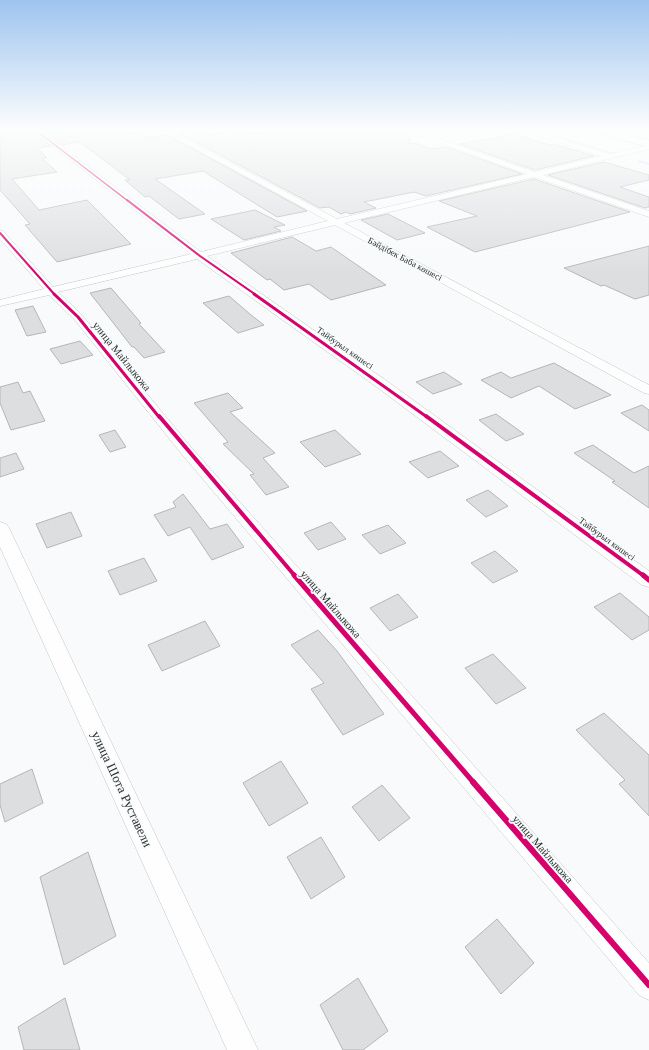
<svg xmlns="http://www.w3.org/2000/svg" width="649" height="1050" font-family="'Times New Roman',serif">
<rect width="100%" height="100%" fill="#f8fafb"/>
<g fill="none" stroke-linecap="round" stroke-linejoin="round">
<path fill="#cfddfa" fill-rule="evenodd" d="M 528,128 L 532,128 L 621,155 L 619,156 Z
M 639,160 L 649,163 L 649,165 L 638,162 Z"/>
</g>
<path fill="#dddedf" stroke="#b4b6b7" d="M 14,128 L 29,128 L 51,146 L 37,148 L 47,158 L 42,158 L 57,172 L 12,179 L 39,210 L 87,200 L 131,244 L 57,262 L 25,225 L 30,224 L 0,190 L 0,130 Z
M 40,128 L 126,128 L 126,134 L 138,132 L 147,138 L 167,135 L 307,211 L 277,217 L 203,171 L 155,179 L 205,214 L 179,219 L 149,196 L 145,197 L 125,180 L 130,180 L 92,151 L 79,142 L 62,145 Z
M 295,128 L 397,128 L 409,134 L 410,144 L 415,143 L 431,149 L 446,147 L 522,174 L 426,196 L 414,192 L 364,202 L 376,208 L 350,214 L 346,212 L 341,214 L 329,207 L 320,208 L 179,133 L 203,130 L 212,135 L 243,130 L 252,134 Z
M 515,134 L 549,145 L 554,144 L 594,156 L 535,170 L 459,144 Z
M 604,162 L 649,175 L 649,180 L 620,187 L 649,197 L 649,207 L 645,208 L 548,175 Z
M 534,179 L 630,212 L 475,252 L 427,227 L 477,216 L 439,201 Z
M 255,210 L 285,225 L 274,227 L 281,231 L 244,240 L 211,219 Z
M 388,214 L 425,233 L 397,240 L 361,220 Z
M 292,237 L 316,251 L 331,247 L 386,285 L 331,300 L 309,284 L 284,290 L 270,279 L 267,280 L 231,253 Z
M 649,246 L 649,295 L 635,299 L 604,285 L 601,286 L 564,268 Z
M 111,288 L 141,323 L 139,324 L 165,352 L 144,358 L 134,347 L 132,347 L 90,293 Z
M 229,296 L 251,315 L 264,325 L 238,333 L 203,303 Z
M 33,306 L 46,332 L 27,336 L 15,310 Z
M 80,341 L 93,355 L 61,364 L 50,349 Z
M 554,363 L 611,395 L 575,409 L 539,386 L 511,398 L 481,380 L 501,372 L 511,378 Z
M 444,372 L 462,384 L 433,394 L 416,382 Z
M 18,382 L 23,393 L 30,391 L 45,421 L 11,430 L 0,403 L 0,387 Z
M 228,393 L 243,408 L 230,412 L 275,453 L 263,458 L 289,487 L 266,495 L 250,475 L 254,474 L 223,444 L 228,442 L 194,403 Z
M 642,405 L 649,410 L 649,431 L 621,413 Z
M 496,414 L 524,434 L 506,441 L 479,420 Z
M 115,430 L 126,447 L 110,452 L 99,435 Z
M 335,430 L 361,454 L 325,467 L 300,442 Z
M 593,445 L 634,473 L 649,466 L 649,508 L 612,482 L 615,481 L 574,453 Z
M 440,451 L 459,466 L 428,478 L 409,462 Z
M 16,453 L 24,469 L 0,477 L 0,458 Z
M 488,490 L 508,506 L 486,517 L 466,500 Z
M 183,494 L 210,529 L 227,524 L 244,547 L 212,560 L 190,527 L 168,536 L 154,515 L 176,507 L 173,502 Z
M 71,512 L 82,536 L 47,548 L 36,524 Z
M 331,522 L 346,539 L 318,550 L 304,533 Z
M 388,525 L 406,543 L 380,554 L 362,535 Z
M 495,551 L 518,571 L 493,583 L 471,563 Z
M 144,558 L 157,581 L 120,595 L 108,571 Z
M 620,593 L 649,617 L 649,630 L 632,640 L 594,607 Z
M 398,594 L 418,617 L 390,631 L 370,608 Z
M 205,621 L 220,646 L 162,671 L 148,645 Z
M 318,630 L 337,651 L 384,714 L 343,735 L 311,689 L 324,683 L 291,645 Z
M 493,654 L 526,688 L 496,704 L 465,668 Z
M 604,713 L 649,755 L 649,816 L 619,784 L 625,780 L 576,730 Z
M 281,761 L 308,803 L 269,826 L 243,783 Z
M 32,769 L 43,803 L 5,822 L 0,805 L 0,784 Z
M 382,785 L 410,818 L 379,841 L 352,807 Z
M 321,837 L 345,877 L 311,899 L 287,857 Z
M 88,852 L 116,936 L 64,965 L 40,877 Z
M 497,919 L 534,963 L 501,994 L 465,947 Z
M 358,978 L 388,1031 L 363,1050 L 343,1050 L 320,1005 Z
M 65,998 L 80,1050 L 24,1050 L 18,1027 Z"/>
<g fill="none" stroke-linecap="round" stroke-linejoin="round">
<g stroke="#c4c6c7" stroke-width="1">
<path id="minor" d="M 30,128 L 37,128 L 201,252 L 328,221 L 157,128 L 165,128 L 337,219 L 527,174 L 398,128 L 408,128 L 535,172 L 601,156 L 514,128 L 524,128 L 610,154 L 649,145 L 649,149 L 543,175 L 649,211 L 649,217 L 534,177 L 344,223 L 649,385 L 649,394 L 644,393 L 335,225 L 207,256 L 384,379 L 649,571 L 649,587 L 642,585 L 374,385 L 197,259 L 58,292 L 82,315 L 190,446 L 649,963 L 649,1000 L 639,995 L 180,452 L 74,319 L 49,295 L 0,306 L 0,300 L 44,289 L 0,239 L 0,230 L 3,231 L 53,287 L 191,254 Z
M 0,522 L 6,524 L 9,528 L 258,1050 L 227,1050 L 0,547 Z"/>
</g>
<g stroke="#c4c6c7" stroke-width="2">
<path id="primary" d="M 588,128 L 602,128 L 649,141 L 649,147 L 589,130 Z"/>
</g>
<use href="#minor" fill="#fefefe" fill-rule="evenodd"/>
<use href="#primary" fill="#fefefe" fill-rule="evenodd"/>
<g stroke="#f7fbfc" stroke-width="2.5">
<path id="cycleway-far5" d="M 33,128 L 128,201"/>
</g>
<g stroke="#f7fbfc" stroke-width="3.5">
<path id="cycleway-far4" d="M 127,200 L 200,256 L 256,295
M 0,233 L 55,295"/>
</g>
<g stroke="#f7fbfc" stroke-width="5">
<path id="cycleway-far3" d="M 54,294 L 78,317 L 159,417
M 254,294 L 427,417"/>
</g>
<g stroke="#f7fbfc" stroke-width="6">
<path id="cycleway-far2" d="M 159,416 L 295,576
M 426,416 L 644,576"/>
</g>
<g stroke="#f7fbfc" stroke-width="8">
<path id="cycleway-far1" d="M 294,575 L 474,783
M 643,575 L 649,580"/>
</g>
<g stroke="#f7fbfc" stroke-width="9">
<path id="cycleway" d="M 473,782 L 649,985"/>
</g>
<use href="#cycleway-far5" stroke="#d6006c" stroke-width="1.5"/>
<use href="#cycleway-far4" stroke="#d6006c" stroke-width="2"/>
<use href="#cycleway-far3" stroke="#d6006c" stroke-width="3"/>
<use href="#cycleway-far2" stroke="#d6006c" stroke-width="4"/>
<use href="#cycleway-far1" stroke="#d6006c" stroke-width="5"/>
<use href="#cycleway" stroke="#d6006c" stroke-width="6"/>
</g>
<linearGradient id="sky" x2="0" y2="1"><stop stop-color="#9ec4ef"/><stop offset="0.47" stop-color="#fcfdfd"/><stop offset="1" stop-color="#fcfdfd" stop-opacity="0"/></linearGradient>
<rect width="649" height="275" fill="url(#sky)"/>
<g text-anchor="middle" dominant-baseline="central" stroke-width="3.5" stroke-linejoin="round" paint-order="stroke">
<g font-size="9" fill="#2c2e2e" stroke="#f7fbfc">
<text transform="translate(405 259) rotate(28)">Бәйдібек Баба көшесі</text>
<text transform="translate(345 348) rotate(35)">Тайбурыл көшесі</text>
<text transform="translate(607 539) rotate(36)">Тайбурыл көшесі</text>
</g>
<g font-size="11" fill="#2c2e2e" stroke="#f7fbfc">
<text transform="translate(122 356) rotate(51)">улица Майлыкожа</text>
<text transform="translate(331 604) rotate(49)">улица Майлыкожа</text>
<text transform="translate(543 849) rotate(49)">улица Майлыкожа</text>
</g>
<g font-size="13" fill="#2c2e2e" stroke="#f7fbfc">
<text transform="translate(122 789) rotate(65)">улица Шота Руставели</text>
</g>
</g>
</svg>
